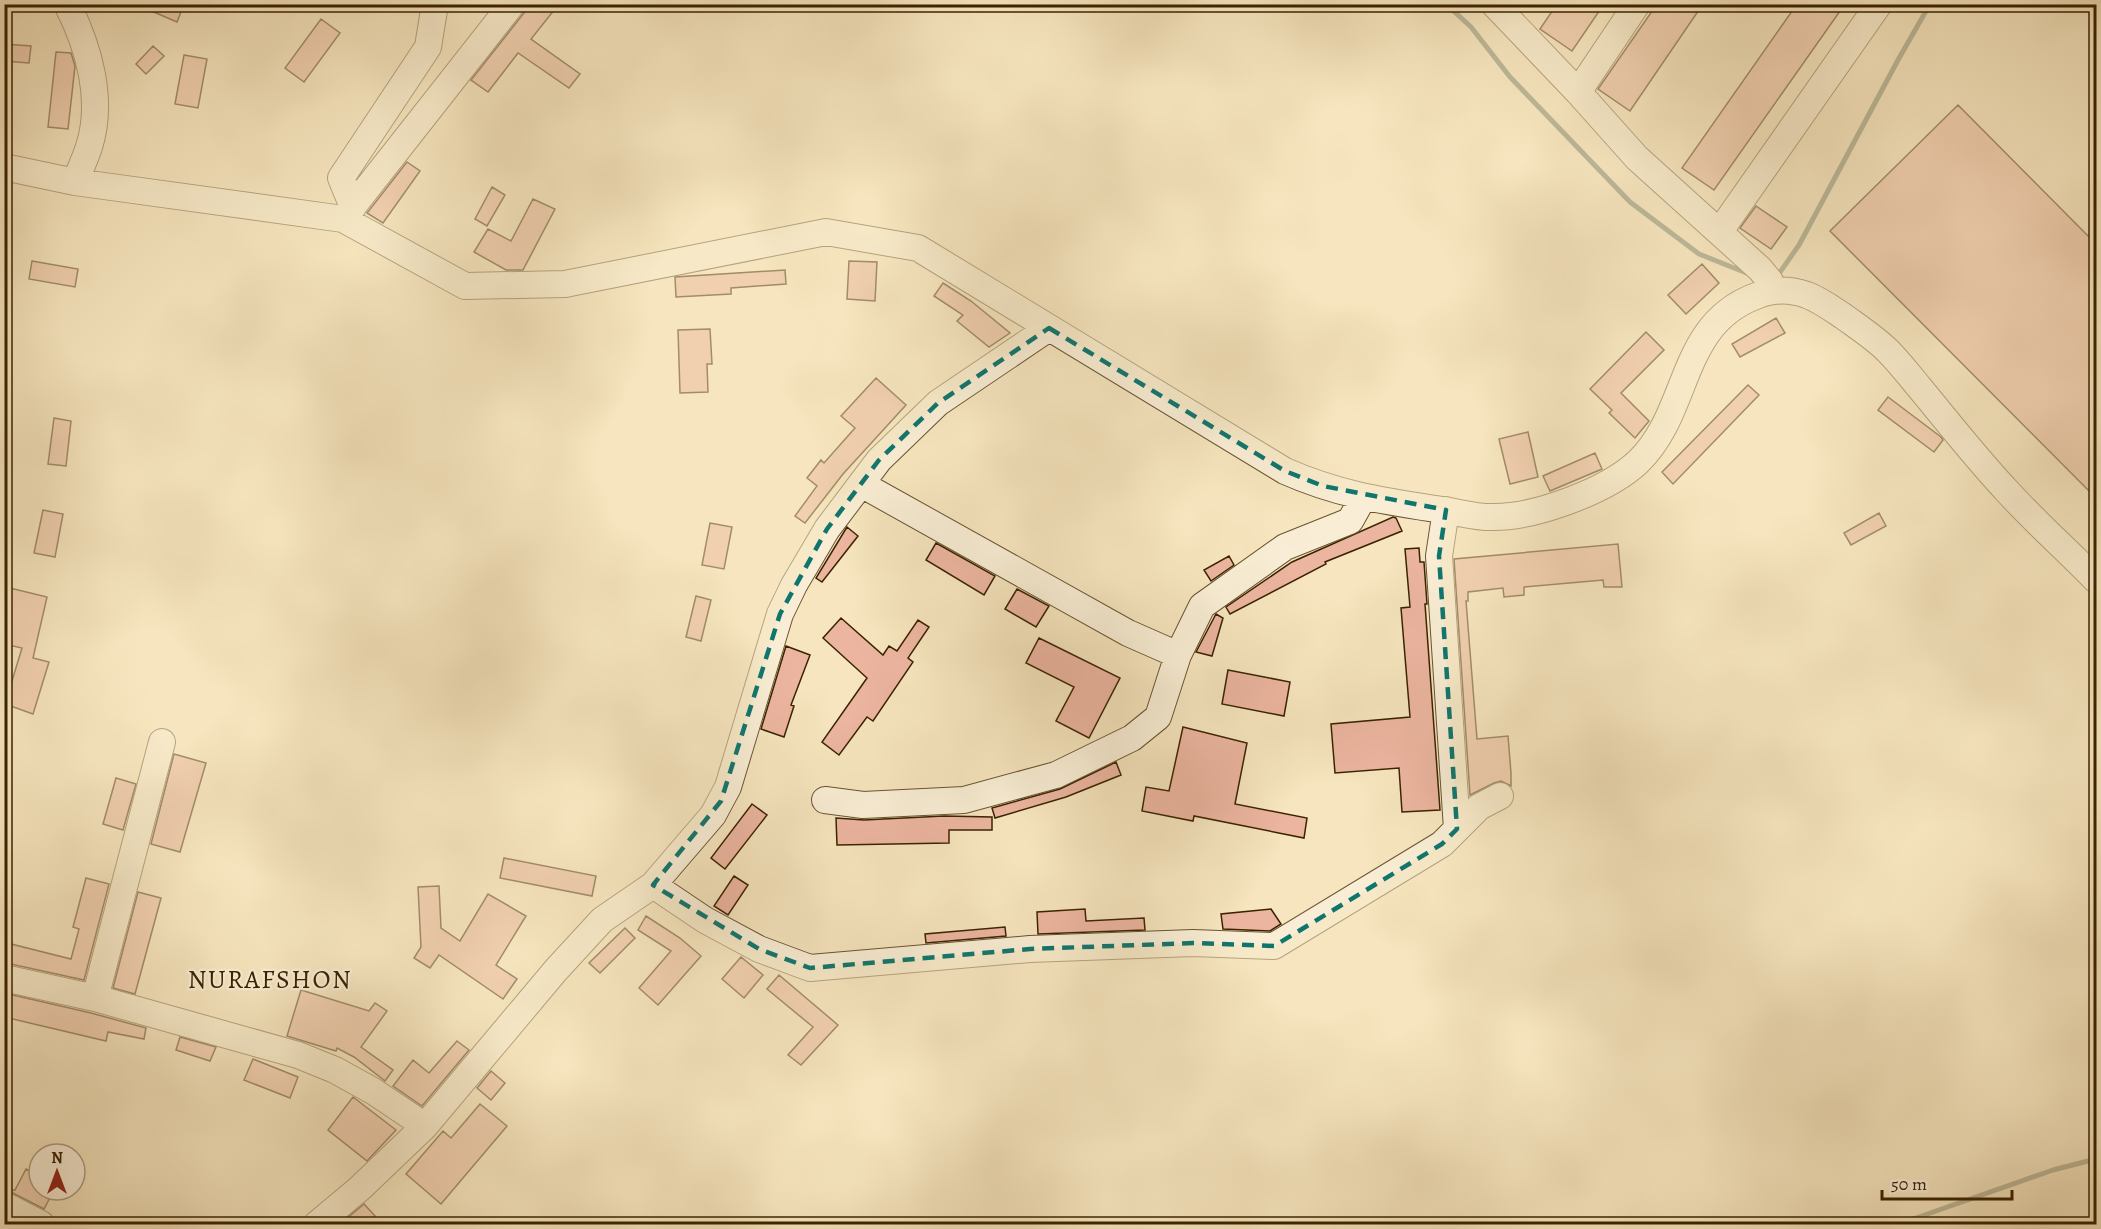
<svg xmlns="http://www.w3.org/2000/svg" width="2101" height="1229" font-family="Alegreya,serif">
<rect width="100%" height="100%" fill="#f6e5be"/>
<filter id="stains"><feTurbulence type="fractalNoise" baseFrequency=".00333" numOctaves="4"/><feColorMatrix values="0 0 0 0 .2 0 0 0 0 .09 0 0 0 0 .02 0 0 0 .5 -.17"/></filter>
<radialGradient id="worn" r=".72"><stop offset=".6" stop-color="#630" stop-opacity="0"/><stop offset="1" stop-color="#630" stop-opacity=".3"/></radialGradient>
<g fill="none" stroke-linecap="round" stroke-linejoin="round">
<path stroke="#75816c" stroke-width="5" d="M 1446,4 L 1471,27 L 1510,77 L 1630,202 L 1699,254 L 1749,274
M 1776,275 L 1778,275 L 1799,245 L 1898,60 L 1930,4
M 1899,1224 L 2053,1170 L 2096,1159"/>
</g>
<path fill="#ecb5a0" stroke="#3a2301" stroke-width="1.5" d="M 135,4 L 184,4 L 177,22 Z
M 527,4 L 559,4 L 531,39 L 580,74 L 569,88 L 518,53 L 488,92 L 471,80 L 524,13 Z
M 1557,4 L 1604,4 L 1572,51 L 1540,29 Z
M 1657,4 L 1703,4 L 1630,111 L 1598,89 Z
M 1797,4 L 1845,4 L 1714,190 L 1682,168 Z
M 321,19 L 340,33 L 304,82 L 285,68 Z
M 4,44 L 31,46 L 29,63 L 4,61 Z
M 153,46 L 164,56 L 146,74 L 136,64 Z
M 56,52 L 71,53 L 75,66 L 68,129 L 48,127 Z
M 184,55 L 207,59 L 198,108 L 175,104 Z
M 1958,105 L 2097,245 L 2097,499 L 1830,231 Z
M 407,162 L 420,171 L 383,223 L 367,213 Z
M 492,187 L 505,195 L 487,226 L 475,219 Z
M 533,199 L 555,209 L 523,270 L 506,270 L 474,252 L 488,229 L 511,241 Z
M 1756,206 L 1787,227 L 1771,249 L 1740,228 Z
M 32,261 L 78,269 L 75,287 L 29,279 Z
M 849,261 L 877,262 L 875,301 L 847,299 Z
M 1702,264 L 1719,283 L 1686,314 L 1668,295 Z
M 785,270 L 786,284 L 731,288 L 731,294 L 676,297 L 675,277 Z
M 943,283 L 971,301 L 1010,333 L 989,347 L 957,321 L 963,315 L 934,296 Z
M 1776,318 L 1785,333 L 1740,357 L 1732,344 Z
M 710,329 L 712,364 L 707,364 L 708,392 L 680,393 L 678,330 Z
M 1646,332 L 1664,350 L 1621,393 L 1649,421 L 1635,438 L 1609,413 L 1612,410 L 1590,389 Z
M 876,378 L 906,405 L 843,474 L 805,523 L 795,516 L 817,486 L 807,478 L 821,460 L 824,463 L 855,428 L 841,416 Z
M 1748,385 L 1759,395 L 1673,484 L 1662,472 Z
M 1888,397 L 1941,437 L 1943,440 L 1934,452 L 1878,410 Z
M 54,418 L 71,421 L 66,466 L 48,464 Z
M 1528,432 L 1538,477 L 1510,484 L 1499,439 Z
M 1595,453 L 1602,469 L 1550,491 L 1543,476 Z
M 43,510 L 63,514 L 55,557 L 34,553 Z
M 1879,513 L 1886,526 L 1851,545 L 1844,533 Z
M 1393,517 L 1396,518 L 1402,531 L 1325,562 L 1326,564 L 1230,614 L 1226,607 L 1292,562 Z
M 710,523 L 732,527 L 724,569 L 702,565 Z
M 847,527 L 858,536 L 822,582 L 816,578 Z
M 936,543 L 995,576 L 984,595 L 926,560 Z
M 1618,544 L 1622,587 L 1604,587 L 1603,580 L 1524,587 L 1524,595 L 1504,597 L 1503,588 L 1468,592 L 1468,601 L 1466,601 L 1477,739 L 1508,736 L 1511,773 L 1511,786 L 1501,781 L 1494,783 L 1470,795 L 1454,559 Z
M 1419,548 L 1420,562 L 1424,562 L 1427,604 L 1425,604 L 1440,810 L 1402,812 L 1399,768 L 1335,773 L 1331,724 L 1410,717 L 1401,608 L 1410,607 L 1405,549 Z
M 1229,556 L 1234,565 L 1211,581 L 1204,570 Z
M 10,588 L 47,597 L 33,658 L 49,662 L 33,714 L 5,704 L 22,648 L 4,644 L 4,614 Z
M 1017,589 L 1049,606 L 1036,627 L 1005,609 Z
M 696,596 L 711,600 L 701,641 L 686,637 Z
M 1216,614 L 1223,618 L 1212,656 L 1196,652 Z
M 841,618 L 883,655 L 889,646 L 897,651 L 918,620 L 929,627 L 908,658 L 913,662 L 873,721 L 867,717 L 839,755 L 822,742 L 867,678 L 823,638 Z
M 1039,638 L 1120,678 L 1089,738 L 1056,721 L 1074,687 L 1026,663 Z
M 786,646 L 810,655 L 791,705 L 794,706 L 784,737 L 761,729 Z
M 1228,670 L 1290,682 L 1284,716 L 1222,704 Z
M 1183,727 L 1247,743 L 1235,804 L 1307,818 L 1304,838 L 1194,816 L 1193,821 L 1142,811 L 1146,787 L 1169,791 Z
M 174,754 L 206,763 L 180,852 L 151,844 Z
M 1116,762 L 1121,775 L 1066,797 L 995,818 L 992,808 L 1060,789 Z
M 116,778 L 136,784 L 123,830 L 103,824 Z
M 752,804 L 767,815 L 725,869 L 711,858 Z
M 944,816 L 992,817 L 992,830 L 949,830 L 949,843 L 837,845 L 836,818 L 864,820 Z
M 504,858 L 596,876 L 592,896 L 500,878 Z
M 734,876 L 748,885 L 728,915 L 714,906 Z
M 86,878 L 109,884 L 84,980 L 6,963 L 11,944 L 71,959 L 79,929 L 73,927 Z
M 439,886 L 441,928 L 460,941 L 488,894 L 526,916 L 496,965 L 517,979 L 503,999 L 439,955 L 430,968 L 414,958 L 421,947 L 418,887 Z
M 138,892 L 161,898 L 135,994 L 113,988 Z
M 1085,909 L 1086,921 L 1144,918 L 1145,930 L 1038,934 L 1037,912 Z
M 1271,909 L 1281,924 L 1270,931 L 1223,929 L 1221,914 Z
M 646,916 L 680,938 L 701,956 L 658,1005 L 639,988 L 671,951 L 638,930 Z
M 1005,927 L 1006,936 L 926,943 L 925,934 Z
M 625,928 L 635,938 L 600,973 L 589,963 Z
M 741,957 L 763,975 L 744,998 L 722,979 Z
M 779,975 L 838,1025 L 801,1065 L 788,1055 L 813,1027 L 767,989 Z
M 301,990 L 369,1011 L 375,1003 L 387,1011 L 361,1047 L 393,1070 L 385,1081 L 354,1057 L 337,1048 L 336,1051 L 287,1036 Z
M 4,993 L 91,1013 L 146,1028 L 144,1039 L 108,1032 L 106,1041 L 4,1017 Z
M 180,1037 L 216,1047 L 210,1061 L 176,1050 Z
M 457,1041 L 469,1050 L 422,1106 L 393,1086 L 413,1060 L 429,1073 Z
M 253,1059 L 298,1077 L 290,1098 L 244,1080 Z
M 491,1071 L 505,1083 L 491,1100 L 477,1088 Z
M 353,1097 L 396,1130 L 367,1161 L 328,1130 Z
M 480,1104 L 507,1126 L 441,1204 L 406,1174 L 443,1131 L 451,1138 Z
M 26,1169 L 39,1176 L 39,1190 L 54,1190 L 44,1209 L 7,1190 L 15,1190 Z
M 364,1204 L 375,1216 L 367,1224 L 340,1224 Z"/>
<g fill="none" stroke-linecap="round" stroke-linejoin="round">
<g stroke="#695430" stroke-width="28">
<path id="minor" d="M 67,4 C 89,47 104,100 89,147 C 85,159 80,170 75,182
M 1494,4 L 1578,92 L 1637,158 L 1760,269 L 1770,281 L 1771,291
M 1578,92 L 1637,4
M 4,167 L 75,182 L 343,219 L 465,286 L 565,284 L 826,232 L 918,248 L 1285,471 C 1339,495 1384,501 1442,510 C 1459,512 1476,518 1494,517 C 1536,517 1607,491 1638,462 C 1691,411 1678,325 1756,296 C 1772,289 1790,289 1807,295 C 1820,300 1831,308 1843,316 C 1858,327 1875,338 1888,351 C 1899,362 1909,375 1919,387 C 1948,422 1976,458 2007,491 C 2035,522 2067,550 2096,580
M 353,207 L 341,178 L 428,47 L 435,4
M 343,219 L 512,4
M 1720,231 L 1879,4
M 861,484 L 1128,633 L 1178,655
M 1446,510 L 1439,556 L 1457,829
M 825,800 L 863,805 L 964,800 L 1056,775 L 1132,738 L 1158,717 L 1178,655 L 1202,606 L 1285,547 L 1350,521 L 1363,498
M 653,885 L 705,920 L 759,949 L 810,968 L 1030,949 L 1193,943 L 1274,946 L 1442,844 L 1479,807 L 1500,796
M 4,978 L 95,998 L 298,1055 L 335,1070 L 373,1091 L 425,1126
M 95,998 L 162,742
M 4,1205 L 41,1224
M 317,1224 L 359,1189 L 425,1126 L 556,970 L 602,920 L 653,885 L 713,815 L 728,787 L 780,614 L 794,585 L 827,529 L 879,460 L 938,403 L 1049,328"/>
</g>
<use href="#minor" stroke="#f9eed5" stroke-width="26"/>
</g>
<path d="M0 0H2101V1229H0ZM 1049,328 L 1285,471 L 1323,486 L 1446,510 L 1439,556 L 1457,829 L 1442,844 L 1274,946 L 1193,943 L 1030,949 L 810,968 L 759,949 L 653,885 L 721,801 L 780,614 L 827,529 L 879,460 L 938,403 Z" fill="#f6e5be" fill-opacity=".55" fill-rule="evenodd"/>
<path fill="none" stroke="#0f766e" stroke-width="4.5" stroke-dasharray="12 8" stroke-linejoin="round" d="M 1049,328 L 1285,471 L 1323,486 L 1446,510 L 1439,556 L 1457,829 L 1442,844 L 1274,946 L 1193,943 L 1030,949 L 810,968 L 759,949 L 653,885 L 721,801 L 780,614 L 827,529 L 879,460 L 938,403 Z"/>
<g text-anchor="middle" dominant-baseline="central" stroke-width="4.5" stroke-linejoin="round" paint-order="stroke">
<g font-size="26" letter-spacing="1.5" fill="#3a2301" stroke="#f9eed5">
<text x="270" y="979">NURAFSHON</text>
</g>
</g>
<rect width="2101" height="1229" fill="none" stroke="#f6e5be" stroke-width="24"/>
<rect x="6" y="6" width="2089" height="1217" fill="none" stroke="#3a2301" stroke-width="3"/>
<rect x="12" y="12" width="2077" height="1205" fill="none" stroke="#3a2301" stroke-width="1.5"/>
<g transform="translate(57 1172)"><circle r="28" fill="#f9eed5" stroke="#ad9d80" stroke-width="1.5"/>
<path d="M0-4.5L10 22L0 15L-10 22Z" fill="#8f2418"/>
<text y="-9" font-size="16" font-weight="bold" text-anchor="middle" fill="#3a2301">N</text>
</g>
<path d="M1882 1190v9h130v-9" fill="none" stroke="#3a2301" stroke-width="3"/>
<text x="1891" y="1190" font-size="18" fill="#3a2301" stroke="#f9eed5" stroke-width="4.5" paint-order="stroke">50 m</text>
<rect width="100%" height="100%" filter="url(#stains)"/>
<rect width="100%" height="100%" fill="url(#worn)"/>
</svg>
